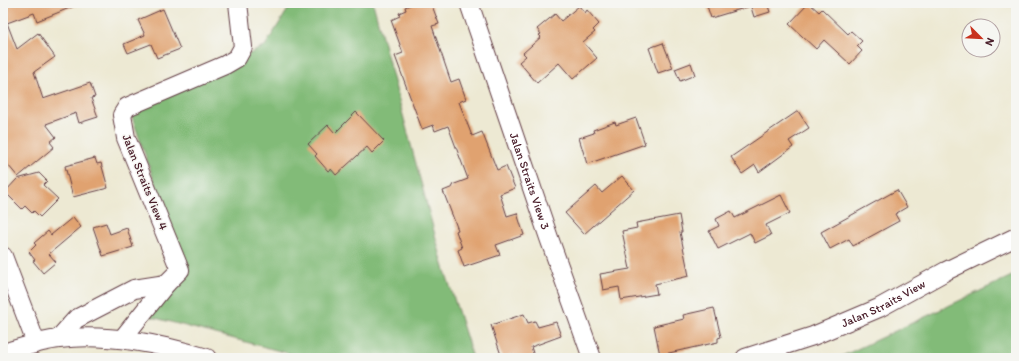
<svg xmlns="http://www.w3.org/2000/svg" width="1019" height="361" font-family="Itim,sans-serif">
<rect width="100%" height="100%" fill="#f6f6f2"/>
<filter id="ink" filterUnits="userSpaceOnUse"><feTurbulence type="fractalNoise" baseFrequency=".025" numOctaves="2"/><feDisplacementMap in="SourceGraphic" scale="8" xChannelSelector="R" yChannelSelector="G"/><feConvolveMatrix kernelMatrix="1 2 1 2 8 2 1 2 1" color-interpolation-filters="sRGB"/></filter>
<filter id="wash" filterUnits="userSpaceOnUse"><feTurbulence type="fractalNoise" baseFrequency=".012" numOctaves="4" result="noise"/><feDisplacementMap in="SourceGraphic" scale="16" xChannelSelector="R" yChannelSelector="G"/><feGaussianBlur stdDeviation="0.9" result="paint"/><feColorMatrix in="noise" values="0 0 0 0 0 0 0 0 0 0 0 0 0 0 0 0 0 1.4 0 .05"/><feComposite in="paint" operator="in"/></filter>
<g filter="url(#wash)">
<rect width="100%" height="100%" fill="#ede9d3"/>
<path fill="#82bb78" stroke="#666d52" d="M 292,3 L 373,3 L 442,261 L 473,358 L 306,358 L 148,316 L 187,276 L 131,114 L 265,46 Z
M 1016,274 L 1016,358 L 838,358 Z"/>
<g id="blocks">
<path fill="#e0a26f" d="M 3,3 L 82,3 L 37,21 L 34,13 L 7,23 L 17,49 L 38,33 L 55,57 L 34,72 L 43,99 L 90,83 L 95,97 L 91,98 L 98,117 L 79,123 L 76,113 L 46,124 L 56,137 L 50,142 L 54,147 L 18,177 L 3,159 Z
M 415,3 L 431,3 L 439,24 L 432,26 L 451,82 L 459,79 L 466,99 L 459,102 L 472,136 L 482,132 L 497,170 L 506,166 L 515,188 L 500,194 L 507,216 L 517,213 L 524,235 L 496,245 L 500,255 L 464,267 L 458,250 L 462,248 L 456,231 L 458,230 L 443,191 L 453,187 L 452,185 L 468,179 L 448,126 L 435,131 L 433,125 L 422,129 L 395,56 L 403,53 L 391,20 L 400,16 L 399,13 L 406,10 L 405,7 Z
M 706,3 L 767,3 L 770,12 L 754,17 L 750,4 L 751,6 L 711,18 Z
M 809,3 L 819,12 L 822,9 L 848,34 L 851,31 L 862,41 L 857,46 L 862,51 L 850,64 L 824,40 L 816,49 L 789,24 Z
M 579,6 L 585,13 L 587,10 L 599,24 L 593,30 L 595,32 L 583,42 L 597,58 L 573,79 L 559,63 L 537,83 L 519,62 L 526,56 L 523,53 L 541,37 L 539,35 L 541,34 L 537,29 L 555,14 L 561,21 Z
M 163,9 L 180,49 L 157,58 L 151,44 L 128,53 L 124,44 L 145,35 L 138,20 Z
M 663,43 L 673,68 L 658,73 L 649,48 Z
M 691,63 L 695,75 L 680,81 L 675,69 Z
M 798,111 L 809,128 L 789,141 L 793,147 L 759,172 L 755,165 L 742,174 L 731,157 Z
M 356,112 L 384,141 L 372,153 L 367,147 L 336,175 L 331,169 L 328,171 L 315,156 L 317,154 L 308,144 L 328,125 L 335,133 Z
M 636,118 L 645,144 L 587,164 L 579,138 L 594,133 L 593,130 L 615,122 L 616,125 Z
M 95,158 L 97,164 L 101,163 L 108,188 L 73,197 L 65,166 Z
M 39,173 L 47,181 L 43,185 L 58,199 L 40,217 L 34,211 L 32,213 L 25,206 L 22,209 L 5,192 L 17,179 Z
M 622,176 L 634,190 L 584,234 L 565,213 L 596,186 L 602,193 Z
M 897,190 L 907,207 L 895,214 L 899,221 L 853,246 L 849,239 L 830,249 L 821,232 Z
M 781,195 L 790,213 L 766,225 L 771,235 L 755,243 L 750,233 L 718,249 L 709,231 L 719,226 L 716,219 L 731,211 L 735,218 Z
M 679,215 L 682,232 L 680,232 L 689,276 L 655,284 L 657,294 L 621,300 L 619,287 L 603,290 L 600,274 L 630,269 L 622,231 L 637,228 L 636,223 Z
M 73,217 L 81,227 L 49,254 L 56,262 L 43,273 L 33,261 L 35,260 L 29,252 L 36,245 L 34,243 L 48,231 L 51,235 Z
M 106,223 L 110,234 L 127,228 L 133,247 L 103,256 L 93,227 Z
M 714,308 L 721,337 L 718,338 L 718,342 L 660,355 L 654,326 L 684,319 L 683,315 Z
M 524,314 L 528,323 L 535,321 L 538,327 L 556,322 L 561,336 L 531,347 L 534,356 L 528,358 L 515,358 L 513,354 L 502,358 L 491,325 Z"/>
</g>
</g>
<g filter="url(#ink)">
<use href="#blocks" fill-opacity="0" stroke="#623d44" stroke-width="1"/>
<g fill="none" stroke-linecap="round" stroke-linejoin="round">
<g stroke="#623d44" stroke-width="20">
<g id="minor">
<path id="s1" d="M 469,3 L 549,238 L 592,358"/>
<path d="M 3,256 L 36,343"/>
<path d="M 58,339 L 76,319 L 134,289 L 166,284"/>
<path d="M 122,339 L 166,284 L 180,270 L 126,138 L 122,115 L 127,107 L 225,65 L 237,58 L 243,47 L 238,3"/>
<path d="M 3,353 C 21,348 40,341 59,339 C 109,333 159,344 207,358"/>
<path id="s2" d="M 745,358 L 813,336 L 879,308 L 946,271 L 1016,237"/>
</g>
</g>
<use href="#minor" stroke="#fff" stroke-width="18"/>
</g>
</g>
<g text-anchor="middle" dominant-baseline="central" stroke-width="3" stroke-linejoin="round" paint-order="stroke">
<g font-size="12" fill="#4a1f2b" stroke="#f6f6f2">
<text stroke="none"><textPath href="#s1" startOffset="188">Jalan Straits View 3</textPath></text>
<text transform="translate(145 182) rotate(68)">Jalan Straits View 4</text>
<text stroke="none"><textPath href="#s2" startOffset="149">Jalan Straits View</textPath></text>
</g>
</g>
<rect width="1019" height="361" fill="none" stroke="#f6f6f2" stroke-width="16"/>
<g transform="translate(981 38) rotate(114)"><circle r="19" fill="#f6f6f2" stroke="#b1a0a2"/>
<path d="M0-3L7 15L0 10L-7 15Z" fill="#c8321e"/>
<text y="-6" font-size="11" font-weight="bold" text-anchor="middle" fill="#4a1f2b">N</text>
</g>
</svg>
